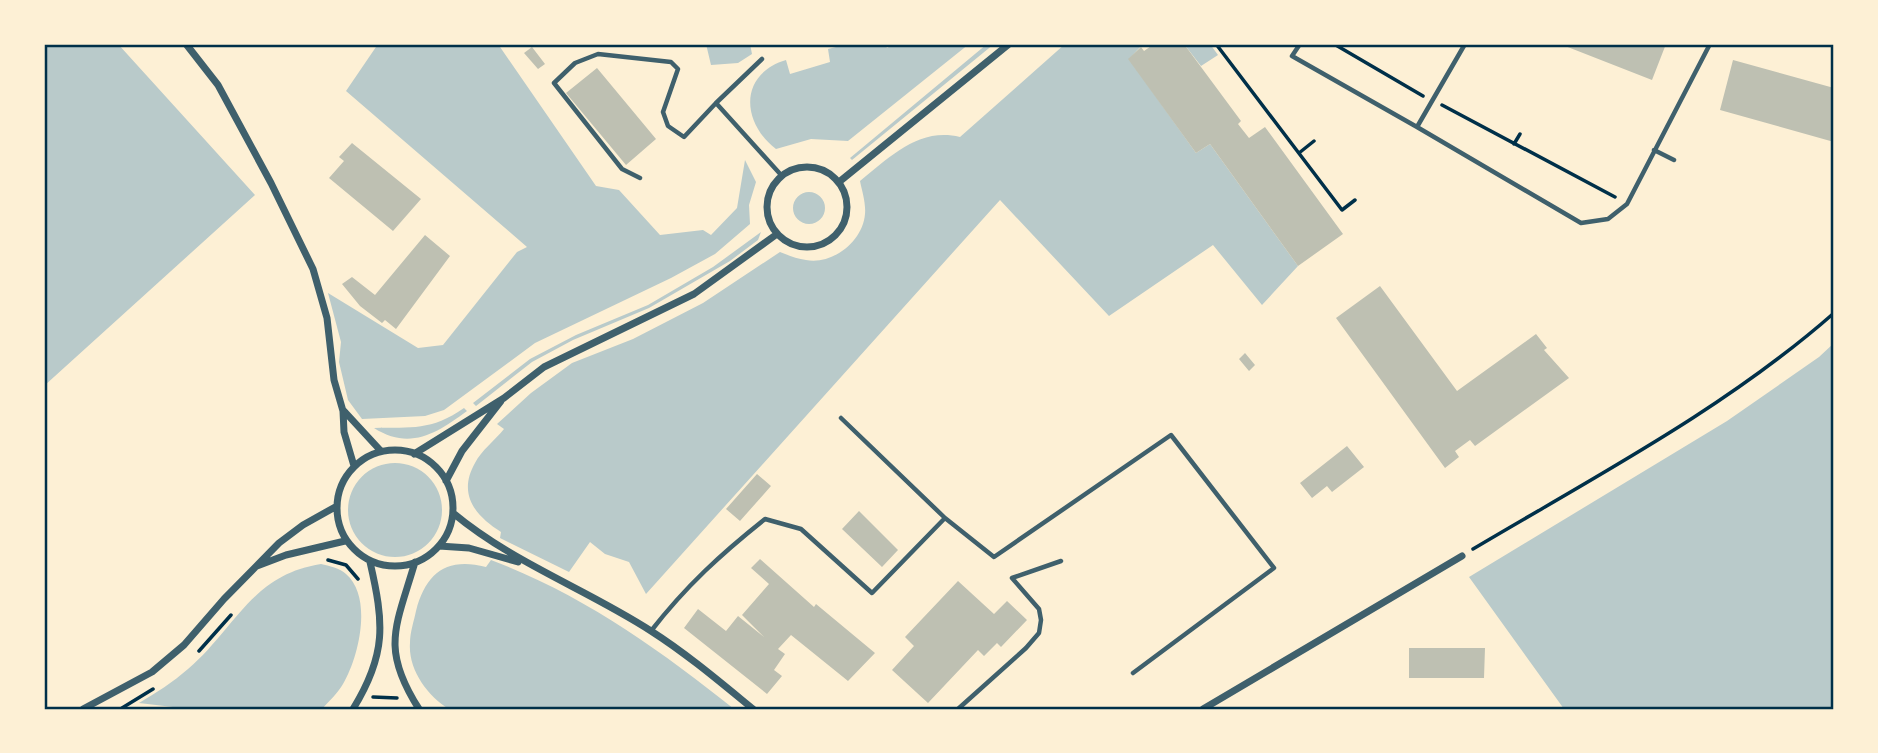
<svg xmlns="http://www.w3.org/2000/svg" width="1878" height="753" font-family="'Sofia Sans Condensed',sans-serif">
<rect width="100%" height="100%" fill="#fdf0d5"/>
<path fill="#b9caca" d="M 44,44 L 118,44 L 255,195 L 44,386 Z
M 378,44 L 498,44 L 596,186 L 619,190 L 660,235 L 703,230 L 711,235 L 737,208 L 745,160 L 756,182 L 749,205 L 750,224 L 715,254 L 671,278 L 535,343 L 444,410 L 425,416 L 362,419 L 348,400 L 339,362 L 341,342 L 328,293 L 418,348 L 443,345 L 517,252 L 527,247 L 346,91 Z
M 706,44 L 750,44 L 752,54 L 738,63 L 711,65 Z
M 848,44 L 885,44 L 887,48 L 894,44 L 969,44 L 848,141 L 811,139 L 776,149 C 741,122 739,74 786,60 L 790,74 L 830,62 L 828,49 Z
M 987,44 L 994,44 L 852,160 L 850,158 Z
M 1065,44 L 1143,44 L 1129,59 L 1196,153 L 1210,144 L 1298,266 L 1262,305 L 1213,245 L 1109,316 L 1000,200 L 646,594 L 629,562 L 605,554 L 590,542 L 569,572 L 500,538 L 501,532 C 476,516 457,495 475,463 C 481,451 495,440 504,429 L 497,424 L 531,393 L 572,363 L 633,339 L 703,303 L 780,252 C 788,255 797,259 806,260 C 833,265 863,241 865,214 C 866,203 862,191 860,181 C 890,157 919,127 960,137 Z
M 1184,44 L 1210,44 L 1218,55 L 1201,66 Z
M793 208a16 16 0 1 1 32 0a16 16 0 1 1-32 0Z
M 761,232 L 758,240 L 730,261 L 649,308 L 573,340 L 532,362 L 476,406 L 473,403 L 530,359 L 576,335 L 648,305 L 713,267 Z
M 1834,343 L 1834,709 L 1564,709 L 1469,577 L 1727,421 L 1819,357 Z
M 464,408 L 467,411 C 437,433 410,451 374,428 C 412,427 431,431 464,408 Z
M348 510a47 47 0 1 1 94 0a47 47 0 1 1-94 0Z
M 491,560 C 582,594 659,649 734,709 L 449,709 C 427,696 408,669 410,643 C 410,632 414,621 416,611 C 426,573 446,557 486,567 Z
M 321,564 C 329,566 340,568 346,574 C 373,597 359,657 343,684 C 338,693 329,701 322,709 L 190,709 L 139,703 C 156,693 173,682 188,669 C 236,628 251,575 321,564 Z"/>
<path fill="#bec0b2" d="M 1154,44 L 1184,44 L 1241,121 L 1238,124 L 1249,138 L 1265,127 L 1343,234 L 1298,266 L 1210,144 L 1196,153 L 1128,59 L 1141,47 L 1144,51 Z
M 1560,44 L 1666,44 L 1652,80 Z
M 532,47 L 545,64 L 538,69 L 524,53 Z
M 1733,60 L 1834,88 L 1834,142 L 1720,110 Z
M 597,68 L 656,139 L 626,165 L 566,93 Z
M 352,143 L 421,199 L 393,231 L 329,178 L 344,161 L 339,157 Z
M 425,235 L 450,256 L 396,329 L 385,320 L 382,323 L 360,306 L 342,284 L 352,277 L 375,295 Z
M 1380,286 L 1457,391 L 1536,334 L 1547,348 L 1544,350 L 1569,378 L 1475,446 L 1470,440 L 1455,451 L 1459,457 L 1445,468 L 1336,318 Z
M 1245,353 L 1255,365 L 1249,371 L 1239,359 Z
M 1347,446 L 1364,467 L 1332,492 L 1327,486 L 1312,498 L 1300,483 Z
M 757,474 L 771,486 L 740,521 L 726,509 Z
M 859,511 L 898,550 L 882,567 L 842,529 Z
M 760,559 L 814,607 L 816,604 L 875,653 L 848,681 L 791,635 L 778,649 L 785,654 L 774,670 L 782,676 L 767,694 L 684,628 L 698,609 L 726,631 L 738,616 L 764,637 L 742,615 L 769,584 L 751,568 Z
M 958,581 L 994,614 L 1007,601 L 1027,620 L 1001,647 L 997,643 L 984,656 L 978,650 L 928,703 L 892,670 L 914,646 L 905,637 Z
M 1409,648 L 1485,648 L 1484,678 L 1409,678 Z"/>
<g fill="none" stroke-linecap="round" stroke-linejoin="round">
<path stroke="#003049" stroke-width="3.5" d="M 1216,44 L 1342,210 L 1355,200
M 1334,44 L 1423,96
M 1442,105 L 1615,197
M 1514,144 L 1520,134
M 1299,153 L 1314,141
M 1473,549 C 1596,476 1726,408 1834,313
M 328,560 L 346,565 L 358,579
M 199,651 L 231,615
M 373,697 L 397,698
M 122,708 L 153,689
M 118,709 L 137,709"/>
<path stroke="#3f606c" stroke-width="4.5" d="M 1300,44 L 1292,56 L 1417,127 L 1465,44
M 762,59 L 716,103 L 782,176
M 1417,127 L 1581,223 L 1608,219 L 1627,204 L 1710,44
M 1654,150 L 1674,160
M 640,178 L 622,169 L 554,83 L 575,63 L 598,54 L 671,62 L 678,69 L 663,112 L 668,126 L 684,137 L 716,103
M 841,418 L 945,518
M 651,631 C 686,586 721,554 765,519 L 801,529 L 872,593 L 945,518 L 994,557 L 1171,435 L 1274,568 L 1133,673
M 958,709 L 1026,648 L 1039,633 L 1041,620 L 1039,609 L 1012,578 L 1061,561"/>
<path stroke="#3f606c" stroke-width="7" d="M 186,44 L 218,85 L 271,183 L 313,269 L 327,318 L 334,380 L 343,411 L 344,432 L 354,466
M767 207a40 40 0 1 1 80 0a40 40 0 1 1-80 0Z
M 839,182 L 1009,44
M 344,411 L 380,450
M337 508a58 58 0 1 1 116 0a58 58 0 1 1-116 0Z
M 414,454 L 504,398 L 544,367 L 694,294 L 777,234
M 446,481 L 462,451 L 501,401
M 453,513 C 513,563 586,589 651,631 C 687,654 720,682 753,709
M 439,546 L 469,548 L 518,562
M 415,562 C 396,627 380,648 419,709
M 257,566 L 286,555 L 345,541
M 83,709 L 152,672 L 184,645 L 224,599 L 279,543 L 303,525 L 337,506
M 353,709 C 387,654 384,623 370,562
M 1203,709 L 1462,556"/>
</g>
<rect width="1878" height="753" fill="none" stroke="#fdf0d5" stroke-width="91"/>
<rect x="46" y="46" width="1786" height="662" fill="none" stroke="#003049" stroke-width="2.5"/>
</svg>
